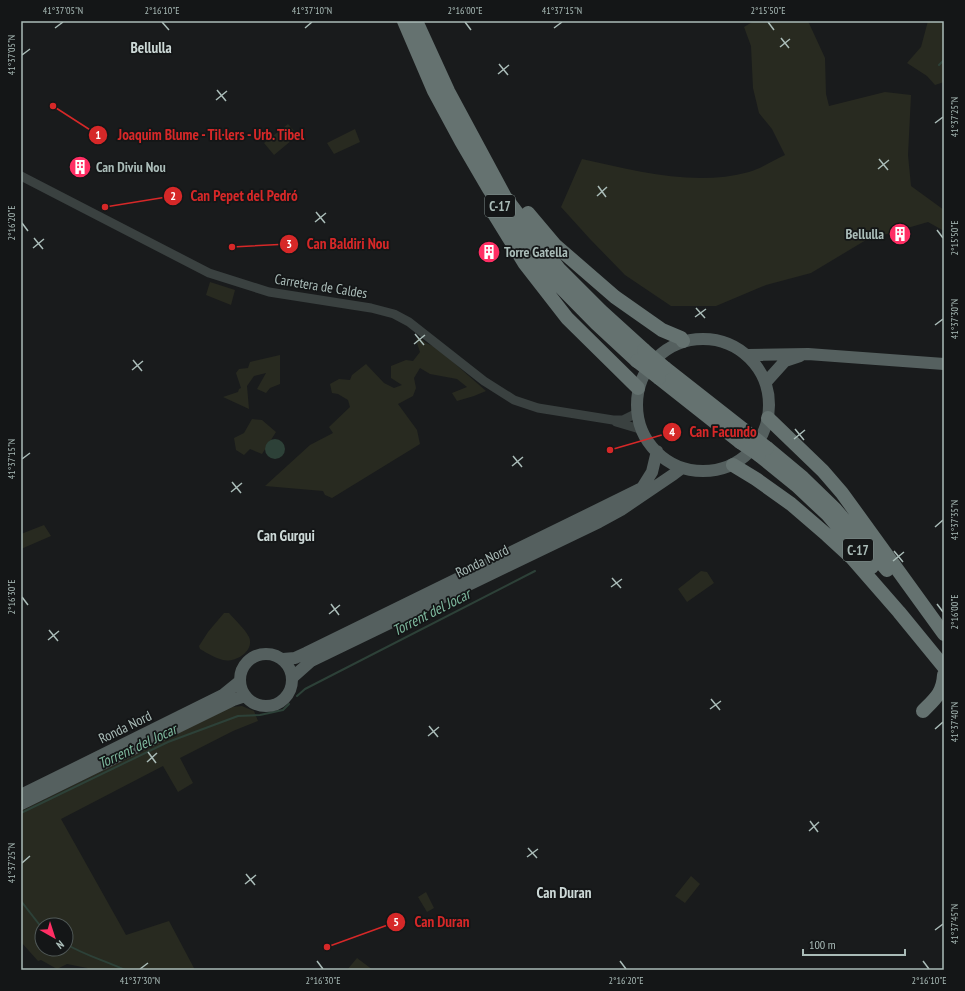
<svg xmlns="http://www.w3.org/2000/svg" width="965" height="991" font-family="'PT Sans Narrow',sans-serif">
<rect width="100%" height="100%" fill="#191b1c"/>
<path fill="#282a20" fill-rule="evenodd" d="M 754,21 L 808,21 L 825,58 L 826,94 L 829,106 L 885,92 L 911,95 L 908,155 L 911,186 L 944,210 L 944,231 L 928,222 L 866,240 L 811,273 L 766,285 L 716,306 L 671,306 L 625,275 L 590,239 L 561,207 L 582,159 C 636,171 695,187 749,172 C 761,169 773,160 785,155 L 772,129 L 759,113 L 753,88 L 751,46 L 744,27 Z
M 928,21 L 944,21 L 944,82 L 935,85 L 927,76 L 907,63 L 921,47 Z
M 288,124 L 298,135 L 274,155 L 264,143 Z
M 355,129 L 360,142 L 334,154 L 327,143 Z
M 210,282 L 235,290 L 231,305 L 206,295 Z
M 419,337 L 426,343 L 438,348 L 453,362 L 486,391 L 474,396 L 457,401 L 452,393 L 467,387 L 457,379 L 430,374 L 420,368 L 414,378 L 416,388 L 413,396 L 398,404 L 417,430 L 420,444 L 332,498 L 325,495 L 323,491 L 265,486 L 310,445 L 333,433 L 329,427 L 350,407 L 348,400 L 338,394 L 332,393 L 330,384 L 339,379 L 350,380 L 352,375 L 366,364 L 384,383 L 394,388 L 402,385 L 391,378 L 391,366 L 406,360 L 413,361 L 420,352 L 416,340 Z
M 280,355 L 280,384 L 270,388 L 266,393 L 257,389 L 266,373 L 254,376 L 247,386 L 249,409 L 223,397 L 238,392 L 239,389 L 241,388 L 236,373 L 239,369 L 248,368 L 250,362 Z
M 252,419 L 262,420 L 276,432 L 262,454 L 250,449 L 244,455 L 236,450 L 234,438 L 244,433 Z
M 44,525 L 51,536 L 21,549 L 21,534 Z
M 701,571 L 707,572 L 714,583 L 687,602 L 678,589 Z
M 224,613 L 229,613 C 235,620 245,629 249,637 C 255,651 235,663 223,660 C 215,658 207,653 200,649 L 199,646 L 208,632 Z
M 242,706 L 254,711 L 258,721 L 233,731 L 180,758 L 193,783 L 178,792 L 163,766 L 61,819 L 126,935 L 169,921 L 195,970 L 89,970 L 87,968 L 67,964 L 57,969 L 41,960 L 38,961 L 21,942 L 21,811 L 231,707 ZM 42,925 L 66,925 L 66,949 L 42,949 Z
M 691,876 L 700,884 L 685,903 L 675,896 Z
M 426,892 L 434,908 L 427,912 L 418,897 Z
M 357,958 L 373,970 L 347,970 Z"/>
<path fill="#2d4138" d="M265 449a10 10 0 1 1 20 0a10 10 0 1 1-20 0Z"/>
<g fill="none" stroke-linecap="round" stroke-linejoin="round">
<path stroke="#2d4138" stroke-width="2" d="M 939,65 L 944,60
M 297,696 L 305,689 L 535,571
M 21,813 L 168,742 L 238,716 L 260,715 L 283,710 L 289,704
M 21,901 L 42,928
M 66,944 C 84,955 106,961 125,970"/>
<path stroke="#3a4140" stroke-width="9" d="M 21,176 L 209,273 L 269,292 L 371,308 L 394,314 L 409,322 L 484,381 L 514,400 L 538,408 L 613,420 L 623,420 L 637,413
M 616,422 L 643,430"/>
<path stroke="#55605f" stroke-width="12" d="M637 405a66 66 0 1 1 132 0a66 66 0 1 1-132 0Z
M 748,355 L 808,354 L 944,364
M 767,381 L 785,361 L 800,356
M240 680a26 26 0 1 1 52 0a26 26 0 1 1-52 0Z
M 283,659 L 295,658 L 306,653 L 642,488 L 652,472 L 657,451
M 293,677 L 311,661 L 599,522 L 621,510 L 674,474 L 682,468
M 21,795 L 223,695 L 239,682
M 21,804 L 233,700 L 245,696"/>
<path stroke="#657270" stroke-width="14" d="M 404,21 L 434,91 L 461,141 L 489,189 L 537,263 L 596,323 L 637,361
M 416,21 L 448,91 L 505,197 L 559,269 L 601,311 L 644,350
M 493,212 L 525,264 L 567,318 L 638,388
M 528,213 L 555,245 L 615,297 L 662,330 L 681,338 L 683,341
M 665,368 L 744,430
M 659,378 L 740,442
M 768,418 L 823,471 L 842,493 L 944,634
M 767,448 L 803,478 L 835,509 L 887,570
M 759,455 L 796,485 L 828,515 L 872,567
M 733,465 L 756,479 L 791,504 L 827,535 L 851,557 L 899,612 L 944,667
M 923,711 C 935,699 943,693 944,675"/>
<path stroke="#657270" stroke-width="14" d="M 644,350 L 665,368
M 637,361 L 659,378
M 744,430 L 767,448
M 740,442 L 759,455"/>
</g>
<path fill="none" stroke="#aabcb8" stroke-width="1.5" d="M 162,22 L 169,30M 465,22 L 471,30M 768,22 L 774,30M 55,28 L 63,22M 305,28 L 312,22M 554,28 L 562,22M 781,38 L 789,48M 780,47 L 790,39M 22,55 L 30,49M 499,64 L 508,75M 498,74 L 509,65M 217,90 L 226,101M 216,100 L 227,91M 935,123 L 943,117M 879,159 L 888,170M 878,169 L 889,160M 598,186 L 606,197M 597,196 L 607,187M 316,212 L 325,223M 315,222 L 326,213M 22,223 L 28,231M 937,230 L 943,238M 34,238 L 43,249M 33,248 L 44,239M 696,308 L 705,318M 695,317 L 706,309M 935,325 L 943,319M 415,334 L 424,345M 414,344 L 425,335M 133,360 L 142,371M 132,370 L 143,361M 795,429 L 804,440M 794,439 L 805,430M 513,456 L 522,467M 22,459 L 30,453M 512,466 L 523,457M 232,482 L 241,493M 231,492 L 242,483M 935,527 L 943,520M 894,551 L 903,562M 893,561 L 904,552M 612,578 L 621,588M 611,587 L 622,579M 22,597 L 28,605M 331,604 L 339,615M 937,604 L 943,612M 329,614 L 340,605M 49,630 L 58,641M 48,640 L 59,631M 711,699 L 720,710M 710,709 L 721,701M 429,726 L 438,737M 935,729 L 943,722M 428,736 L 439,727M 148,752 L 156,763M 147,762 L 157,753M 810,821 L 818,832M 809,831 L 819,822M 528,848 L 537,858M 527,857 L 538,849M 22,863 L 30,856M 246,874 L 255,885M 245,884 L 256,875M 935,930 L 943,924M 317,961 L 323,969M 620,961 L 626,969M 923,961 L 929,969M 140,969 L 148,963"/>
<defs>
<g id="building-disc" transform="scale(1.15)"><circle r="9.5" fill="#ff2e64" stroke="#141617"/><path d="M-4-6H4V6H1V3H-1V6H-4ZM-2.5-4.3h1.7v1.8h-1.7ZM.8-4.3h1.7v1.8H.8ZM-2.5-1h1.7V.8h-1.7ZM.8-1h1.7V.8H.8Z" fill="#fff"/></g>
</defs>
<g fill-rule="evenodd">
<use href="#building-disc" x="80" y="167"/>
<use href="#building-disc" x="900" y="234"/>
<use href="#building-disc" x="489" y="252"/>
</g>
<g text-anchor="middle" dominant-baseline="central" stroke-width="3.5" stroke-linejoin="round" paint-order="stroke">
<g fill="#141617" stroke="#7d8a88" stroke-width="1">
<rect x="485" y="195" width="30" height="22" rx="3"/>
<rect x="843" y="539" width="30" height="22" rx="3"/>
</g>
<g font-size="13" font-weight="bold" fill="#aabcb8">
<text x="500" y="206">C-17</text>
<text x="858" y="550">C-17</text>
</g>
<g font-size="14" font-weight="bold" fill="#aabcb8" stroke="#141617" text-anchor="start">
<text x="96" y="167">Can Diviu Nou</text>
<text x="884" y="234" text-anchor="end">Bellulla</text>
<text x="504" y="252">Torre Gatella</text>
</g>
<g font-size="14" fill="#aabcb8" stroke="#141617">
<text transform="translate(321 286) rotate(9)">Carretera de Caldes</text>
<text transform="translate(482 561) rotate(-26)">Ronda Nord</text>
<text transform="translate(125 727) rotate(-26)">Ronda Nord</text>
</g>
<g font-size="15" font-weight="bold" fill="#ccd8d6" stroke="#141617">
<text x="151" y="47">Bellulla</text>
<text x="286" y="535">Can Gurgui</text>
<text x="564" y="892">Can Duran</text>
</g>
<g font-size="15" font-style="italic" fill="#7fba9f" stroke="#141617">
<text transform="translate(431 612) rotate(-27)">Torrent del Jocar</text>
<text transform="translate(137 746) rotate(-25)">Torrent del Jocar</text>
</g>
</g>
<path fill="none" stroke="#d62828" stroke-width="1.5" d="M53 106L98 135M105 207L173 196M232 247L289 244M610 450L672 432M327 947L396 922"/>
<g fill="#d62828" stroke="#141617" stroke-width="1.5">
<circle cx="53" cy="106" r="4"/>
<circle cx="105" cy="207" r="4"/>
<circle cx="232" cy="247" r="4"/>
<circle cx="610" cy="450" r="4"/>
<circle cx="327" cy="947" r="4"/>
<circle cx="98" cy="135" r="10"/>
<circle cx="173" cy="196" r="10"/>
<circle cx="289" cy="244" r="10"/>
<circle cx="672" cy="432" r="10"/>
<circle cx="396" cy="922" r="10"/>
</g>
<g font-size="12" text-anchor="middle" font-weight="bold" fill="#fff">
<text x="98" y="139">1</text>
<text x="173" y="200">2</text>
<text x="289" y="248">3</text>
<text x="672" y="436">4</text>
<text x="396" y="926">5</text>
</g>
<g font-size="15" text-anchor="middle" font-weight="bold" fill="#d62828" stroke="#141617" stroke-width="3.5" stroke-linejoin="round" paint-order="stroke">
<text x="211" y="140">Joaquim Blume - Til·lers - Urb. Tibel</text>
<text x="244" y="201">Can Pepet del Pedró</text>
<text x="348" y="249">Can Baldiri Nou</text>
<text x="723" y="437">Can Facundo</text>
<text x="442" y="927">Can Duran</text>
</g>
<rect width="965" height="991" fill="none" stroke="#141617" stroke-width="44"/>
<g transform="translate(54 937) rotate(141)"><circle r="19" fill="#141617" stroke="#505857"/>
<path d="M0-3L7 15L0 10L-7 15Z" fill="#ff2e64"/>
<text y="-6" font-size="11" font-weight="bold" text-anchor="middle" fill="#aabcb8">N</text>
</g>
<path d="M803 949v6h102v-6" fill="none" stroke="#aabcb8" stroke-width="2"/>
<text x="809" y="949" font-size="12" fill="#aabcb8" stroke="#141617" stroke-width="3" paint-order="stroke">100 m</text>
<rect x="22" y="22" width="921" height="947" fill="none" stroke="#aabcb8" stroke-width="1.5"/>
<g font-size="10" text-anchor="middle" fill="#aabcb8">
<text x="63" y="14">41°37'05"N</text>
<text x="162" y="14">2°16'10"E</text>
<text x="312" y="14">41°37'10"N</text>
<text x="465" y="14">2°16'00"E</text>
<text x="562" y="14">41°37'15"N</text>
<text x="768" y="14">2°15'50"E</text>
<text transform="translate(11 55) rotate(-90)" y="4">41°37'05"N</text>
<text transform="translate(954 117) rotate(-90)" y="4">41°37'25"N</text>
<text transform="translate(11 223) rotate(-90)" y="4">2°16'20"E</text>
<text transform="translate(954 238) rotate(-90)" y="4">2°15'50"E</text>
<text transform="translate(954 319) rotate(-90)" y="4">41°37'30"N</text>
<text transform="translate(11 459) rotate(-90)" y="4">41°37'15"N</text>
<text transform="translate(954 520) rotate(-90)" y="4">41°37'35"N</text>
<text transform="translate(11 597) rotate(-90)" y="4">2°16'30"E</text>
<text transform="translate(954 612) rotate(-90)" y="4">2°16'00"E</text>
<text transform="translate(954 722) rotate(-90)" y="4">41°37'40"N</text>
<text transform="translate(11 863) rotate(-90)" y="4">41°37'25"N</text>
<text transform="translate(954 924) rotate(-90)" y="4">41°37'45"N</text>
<text x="140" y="984">41°37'30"N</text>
<text x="323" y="984">2°16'30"E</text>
<text x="626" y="984">2°16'20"E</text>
<text x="929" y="984">2°16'10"E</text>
</g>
</svg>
